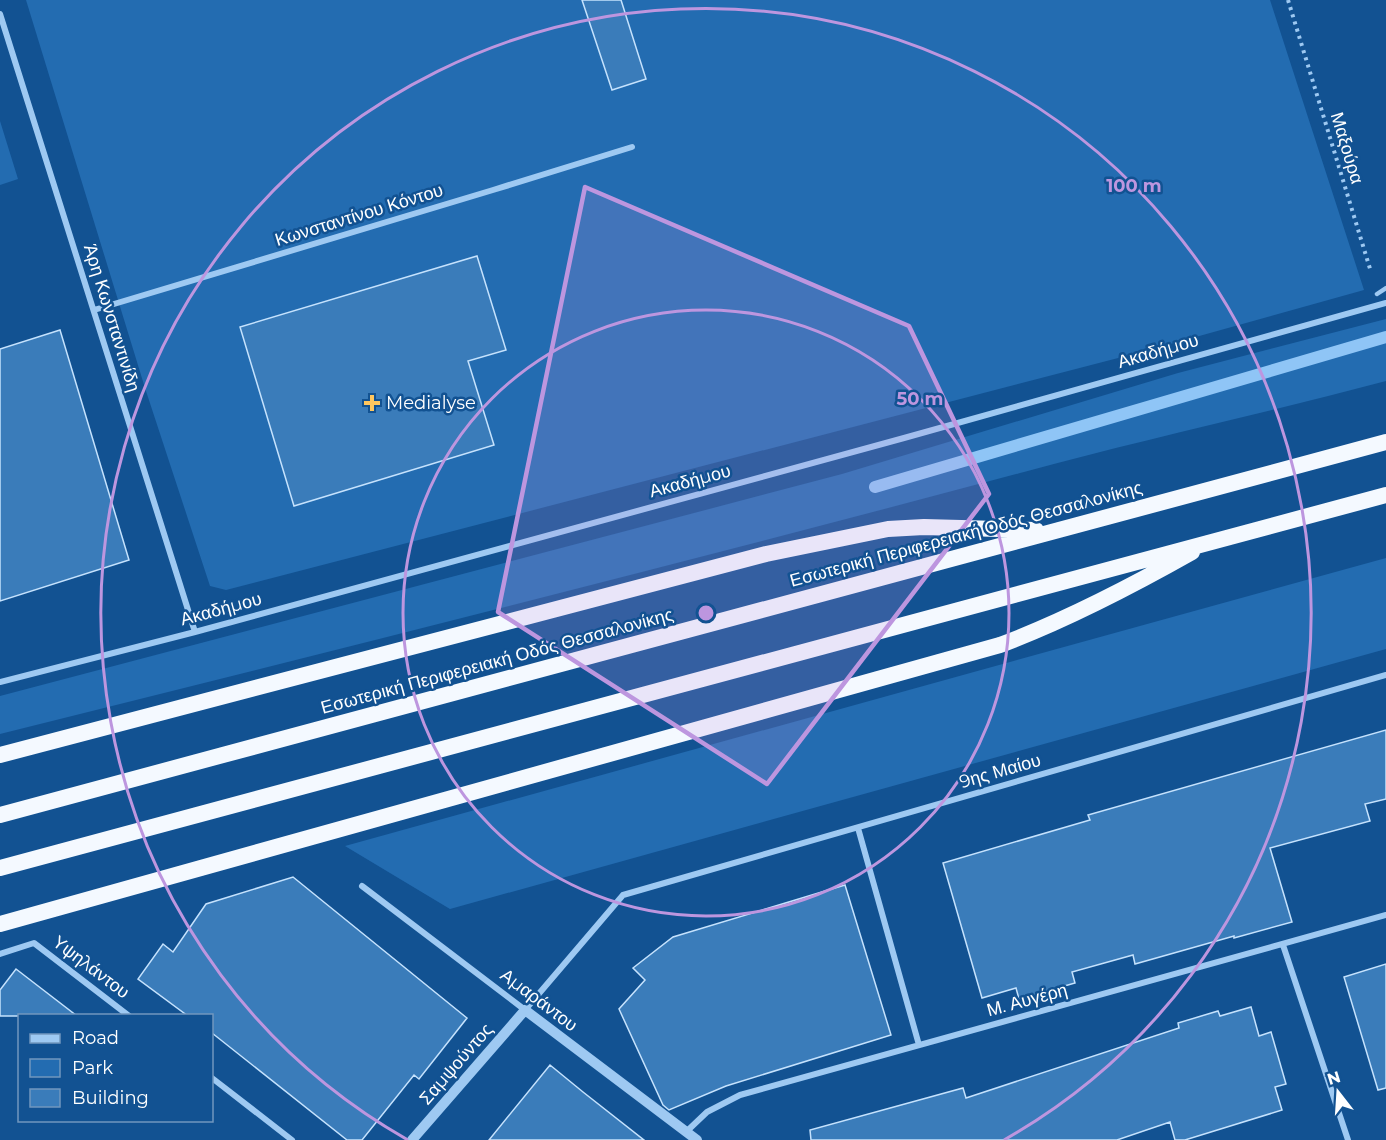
<svg xmlns="http://www.w3.org/2000/svg" width="1386" height="1140" font-family="Montserrat,sans-serif">
<rect width="100%" height="100%" fill="#125292"/>
<path fill="#236cb1" d="M 26,0 L 1270,0 L 1364,290 L 1149,350 L 226,590 L 210,586 L 145,388 Z
M 0,121 L 18,179 L 0,185 Z
M 1386,319 L 1386,381 C 1266,413 1144,439 1024,472 C 683,563 342,649 0,734 L 0,696 L 842,474 L 1178,373 Z
M 1386,558 L 1386,649 L 450,909 L 345,846 Z"/>
<g fill="none" stroke-linecap="round" stroke-linejoin="round">
<path stroke="#8fc5f6" stroke-width="12" d="M 875,487 L 1386,337"/>
</g>
<path fill="#3a7cba" stroke="#c5e2fd" stroke-width="1.5" d="M 582,0 L 621,0 L 646,79 L 612,90 Z
M 477,256 L 506,350 L 468,361 L 494,445 L 294,506 L 240,327 Z
M 60,330 L 129,560 L 0,601 L 0,349 Z
M 1386,730 L 1386,799 L 1365,804 L 1370,821 L 1270,848 L 1292,922 L 1234,938 L 1234,936 L 1135,964 L 1133,955 L 1072,972 L 1075,983 L 1019,999 L 1016,988 L 982,998 L 943,863 L 1090,820 L 1088,815 Z
M 293,877 L 467,1018 L 419,1079 L 414,1075 L 362,1140 L 347,1140 L 212,1033 L 212,1016 L 188,1016 L 138,979 L 163,944 L 173,952 L 206,904 Z
M 845,885 L 891,1035 L 726,1086 L 669,1110 L 663,1105 L 619,1009 L 645,980 L 633,968 L 673,937 Z
M 1386,964 L 1386,1088 L 1378,1090 L 1344,977 Z
M 16,969 L 77,1016 L 0,1016 L 0,990 Z
M 1251,1007 L 1259,1036 L 1271,1032 L 1286,1084 L 1275,1087 L 1282,1110 L 1185,1140 L 1175,1140 L 1170,1122 L 1117,1140 L 811,1140 L 810,1130 L 963,1088 L 966,1098 L 1179,1028 L 1178,1023 L 1218,1011 L 1220,1016 Z
M 550,1065 L 583,1092 L 644,1140 L 489,1140 Z"/>
<g fill="none" stroke-linecap="round" stroke-linejoin="round">
<path stroke="#9ec9f2" stroke-width="4" stroke-dasharray="3 4.5" stroke-linecap="butt" d="M 1288,0 L 1371,272"/>
<path stroke="#9ec9f2" stroke-width="4.5" d="M 1377,294 L 1386,288"/>
<path stroke="#9ec9f2" stroke-width="6" d="M 0,14 L 195,632
M 94,310 L 493,190 L 632,147
M 0,682 L 195,632 L 904,438 L 1386,303
M 858,828 L 919,1045
M 362,886 L 525,1010 L 623,895 L 1386,675
M 1283,945 L 1348,1140
M 0,954 L 34,943 L 129,1016
M 212,1078 L 292,1140
M 686,1132 L 707,1112 L 740,1095 L 1386,915"/>
<path stroke="#9ec9f2" stroke-width="10" d="M 412,1140 L 525,1010 L 697,1140"/>
<path stroke="#f4f9ff" stroke-width="16" d="M 0,755 L 766,554 L 888,529 L 924,527 L 1036,530
M 0,815 L 1386,442
M 0,868 L 1386,495
M 0,924 L 1000,645 C 1067,620 1130,587 1192,552"/>
</g>
<path fill="#bd96df" fill-opacity="0.2" stroke="#bd96df" stroke-width="4.5" stroke-linejoin="round" d="M 585,187 L 909,326 L 989,494 L 767,784 L 498,612 Z"/>
<g fill="none" stroke="#bd96df" stroke-width="3">
<circle cx="706" cy="613" r="303"/>
<path d="M408 1140A605 605 0 1 1 1004 1140"/>
</g>
<path fill="#ffc75f" stroke="#125292" stroke-width="2" d="M369 394h6v6h6v6h-6v6h-6v-6h-6v-6h6z"/>
<g text-anchor="middle" dominant-baseline="central" stroke-width="5" stroke-linejoin="round" paint-order="stroke">
<g font-size="18" fill="#fff" stroke="#125292">
<text transform="translate(1347 148) rotate(73)">Μαξούρα</text>
<text transform="translate(359 215) rotate(-17)">Κωνσταντίνου Κόντου</text>
<text transform="translate(112 318) rotate(73)">Άρη Κωνσταντινίδη</text>
<text transform="translate(1158 351) rotate(-16)">Ακαδήμου</text>
<text transform="translate(690 481) rotate(-15)">Ακαδήμου</text>
<text transform="translate(966 534) rotate(-15)">Εσωτερική Περιφερειακή Οδός Θεσσαλονίκης</text>
<text transform="translate(221 609) rotate(-15)">Ακαδήμου</text>
<text transform="translate(497 661) rotate(-15)">Εσωτερική Περιφερειακή Οδός Θεσσαλονίκης</text>
<text transform="translate(1000 771) rotate(-16)">9ης Μαίου</text>
<text transform="translate(91 967) rotate(37)">Υψηλάντου</text>
<text transform="translate(539 1000) rotate(37)">Αμαράντου</text>
<text transform="translate(1027 1000) rotate(-15)">Μ. Αυγέρη</text>
<text transform="translate(456 1064) rotate(-49)">Σαμψούντος</text>
</g>
<g font-size="18" fill="#fff" stroke="#125292" text-anchor="start">
<text x="386" y="403">Medialyse</text>
</g>
</g>
<circle cx="706" cy="613" r="9" fill="#bd96df" stroke="#125292" stroke-width="3"/>
<g font-size="18" text-anchor="middle" font-weight="bold" fill="#bd96df" stroke="#125292" stroke-width="5" stroke-linejoin="round" paint-order="stroke">
<text x="1134" y="192">100 m</text>
<text x="920" y="405">50 m</text>
</g>
<rect x="18" y="1014" width="195" height="108" fill="#125292" stroke="#7197be" stroke-width="1.5"/>
<rect x="30" y="1034" width="30" height="9" fill="#9ec9f2" stroke="#7197be" stroke-width="1.5"/>
<text x="72" y="1044" font-size="18" fill="#ffffff">Road</text>
<rect x="30" y="1059" width="30" height="18" fill="#236cb1" stroke="#7197be" stroke-width="1.5"/>
<text x="72" y="1074" font-size="18" fill="#ffffff">Park</text>
<rect x="30" y="1089" width="30" height="18" fill="#3a7cba" stroke="#7197be" stroke-width="1.5"/>
<text x="72" y="1104" font-size="18" fill="#ffffff">Building</text>
<g transform="translate(1338 1092) rotate(343)" stroke="#125292" stroke-width="4.5" paint-order="stroke">
<path d="M0-4.5L10 22L0 15L-10 22Z" fill="#ffffff"/>
<text y="-9" font-size="16" font-weight="bold" text-anchor="middle" fill="#ffffff">N</text>
</g>
</svg>
